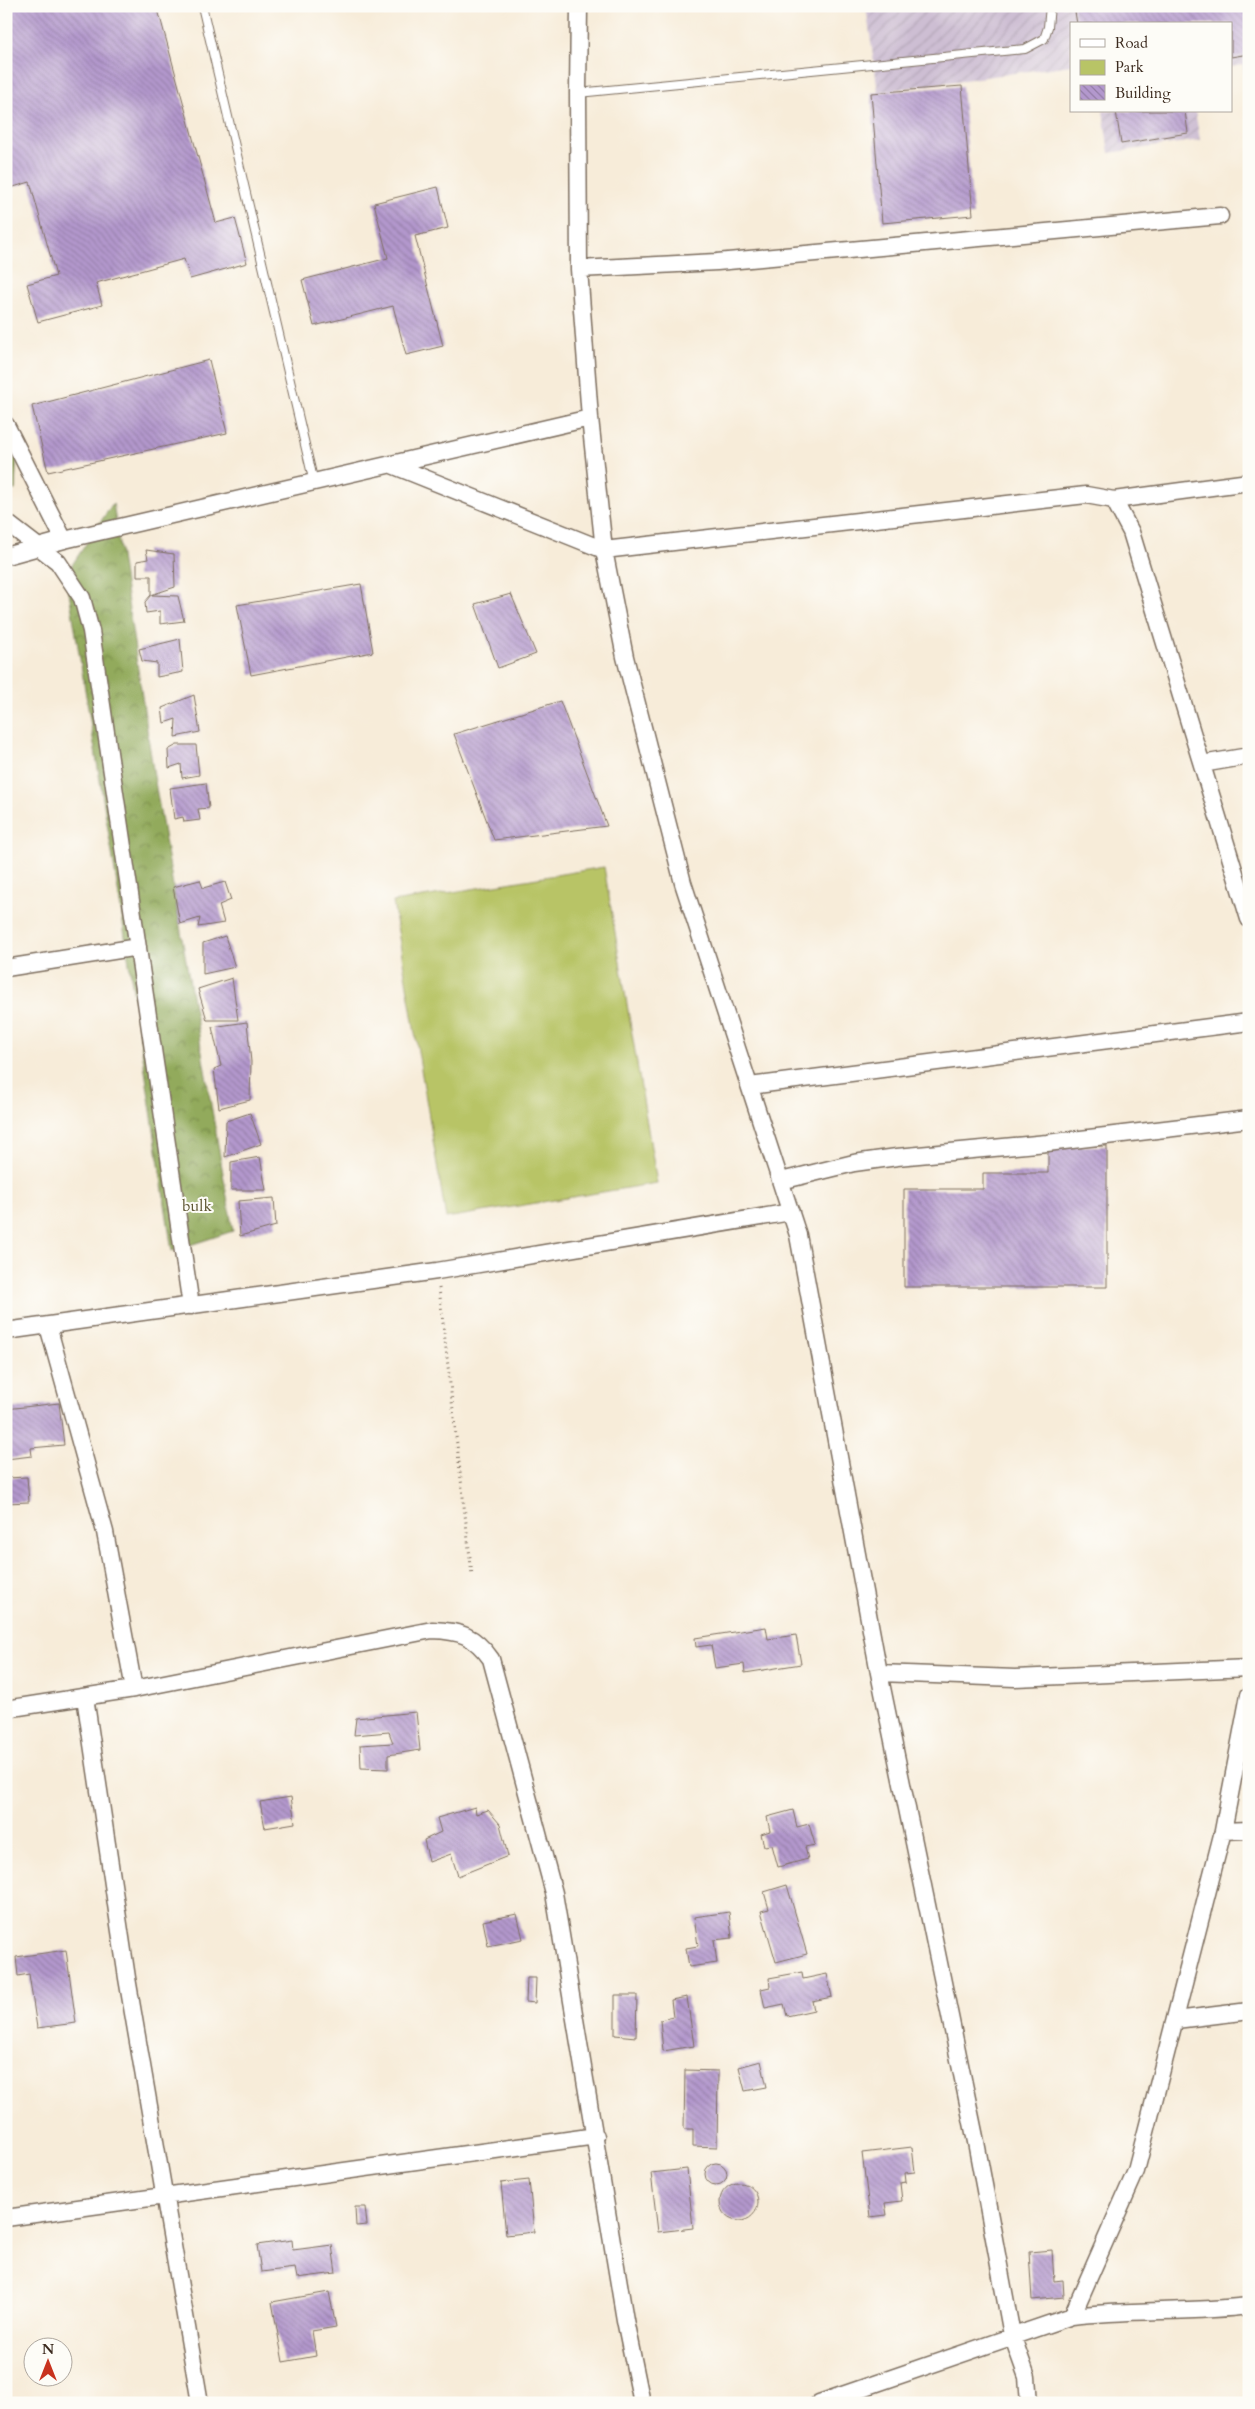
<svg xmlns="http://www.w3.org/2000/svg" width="1255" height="2409" font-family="Cardo,serif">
<defs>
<pattern id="industrial-furrows" width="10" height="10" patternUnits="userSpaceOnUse" patternTransform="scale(1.25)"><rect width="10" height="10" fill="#cdbed3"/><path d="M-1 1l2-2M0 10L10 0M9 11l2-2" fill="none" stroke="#b1a3b5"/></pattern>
<pattern id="forest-crowns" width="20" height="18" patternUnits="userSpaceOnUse" patternTransform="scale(1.25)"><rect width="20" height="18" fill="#92aa5b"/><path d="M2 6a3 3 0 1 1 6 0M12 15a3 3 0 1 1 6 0" fill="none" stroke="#788b4b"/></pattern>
<pattern id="building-back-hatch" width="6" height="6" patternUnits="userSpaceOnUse" patternTransform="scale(1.25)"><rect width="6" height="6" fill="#b398cd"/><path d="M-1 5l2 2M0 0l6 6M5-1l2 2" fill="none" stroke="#937ca6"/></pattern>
</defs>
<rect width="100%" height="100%" fill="#fdfcf7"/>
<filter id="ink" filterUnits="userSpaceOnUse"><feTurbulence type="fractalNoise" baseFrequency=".02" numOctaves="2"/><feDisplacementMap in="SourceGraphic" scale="10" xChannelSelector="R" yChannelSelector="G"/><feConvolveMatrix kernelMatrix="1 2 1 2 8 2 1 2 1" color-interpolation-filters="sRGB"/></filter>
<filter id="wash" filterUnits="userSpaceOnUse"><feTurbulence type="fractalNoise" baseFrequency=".0096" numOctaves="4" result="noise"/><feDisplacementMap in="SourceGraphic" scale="20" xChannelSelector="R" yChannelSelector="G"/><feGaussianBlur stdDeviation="1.12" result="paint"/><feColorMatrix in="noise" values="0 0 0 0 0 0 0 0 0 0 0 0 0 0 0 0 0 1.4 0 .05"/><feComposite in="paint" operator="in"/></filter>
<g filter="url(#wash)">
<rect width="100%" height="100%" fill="#f7ecd9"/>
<path fill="url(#industrial-furrows)" d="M 866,6 L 1249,6 L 1249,108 L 1243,65 L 1231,67 L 1231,24 L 1071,24 L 1071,65 L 878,92 Z
M 1103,111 L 1195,111 L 1200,140 L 1109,153 Z"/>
<path fill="#b8c466" stroke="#7a7742" d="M 604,867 L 657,1183 L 446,1218 L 393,902 Z"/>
<path fill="url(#forest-crowns)" stroke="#666a3c" d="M 6,433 L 17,446 L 15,490 L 6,490 Z
M 113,503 L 154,776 L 233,1231 L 172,1251 L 118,890 L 66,574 Z"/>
<g id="blocks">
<path fill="url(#building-back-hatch)" d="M 6,6 L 157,6 L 216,223 L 235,218 L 247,263 L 190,279 L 184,259 L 96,283 L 102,305 L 38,322 L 27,284 L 56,276 L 30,182 L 10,188 L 6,175 Z
M 1074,6 L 1249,6 L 1249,54 L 1231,57 L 1231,24 L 1077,24 Z
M 962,86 L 973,215 L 882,223 L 871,93 Z
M 1116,111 L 1185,111 L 1188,133 L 1121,144 Z
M 438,187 L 448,228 L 415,236 L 443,346 L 406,355 L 393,306 L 314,326 L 302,280 L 388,258 L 374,203 Z
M 209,360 L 227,433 L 48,472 L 32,406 Z
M 146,550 L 174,554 L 175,587 L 151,595 L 178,596 L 184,621 L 160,624 L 160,611 L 146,613 L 145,602 L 151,595 L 151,576 L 137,576 L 137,561 L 148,559 Z
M 361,584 L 373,652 L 251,675 L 237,605 Z
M 511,594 L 536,654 L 498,668 L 475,604 Z
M 180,639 L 183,672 L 157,677 L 157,663 L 142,661 L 139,649 Z
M 194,695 L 200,732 L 175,737 L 176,719 L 164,723 L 162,708 Z
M 560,701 L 607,826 L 494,840 L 454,734 Z
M 177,745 L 196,745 L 199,775 L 182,778 L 181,764 L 169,768 L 168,750 Z
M 206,783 L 209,808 L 198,809 L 200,820 L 184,822 L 183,817 L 174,819 L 170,788 Z
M 200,880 L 203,888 L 225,882 L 231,900 L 219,905 L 224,923 L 198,927 L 200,918 L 180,924 L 173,887 Z
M 225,936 L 235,967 L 203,974 L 203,943 Z
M 232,978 L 238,1020 L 207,1020 L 198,989 Z
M 247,1022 L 251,1062 L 250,1100 L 219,1108 L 214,1069 L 221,1066 L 212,1027 Z
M 250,1113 L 261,1144 L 225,1157 L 226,1121 Z
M 1048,1146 L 1107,1146 L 1107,1287 L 904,1287 L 904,1189 L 983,1189 L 983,1173 L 1048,1173 Z
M 260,1157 L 266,1190 L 231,1190 L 231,1162 Z
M 274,1198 L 276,1226 L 240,1236 L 238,1201 Z
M 59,1403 L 64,1445 L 31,1448 L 32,1456 L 6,1459 L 6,1409 Z
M 27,1477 L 29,1502 L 6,1503 L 6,1478 Z
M 766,1627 L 768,1639 L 796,1635 L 801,1664 L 745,1673 L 744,1664 L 715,1668 L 711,1645 L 696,1647 L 695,1638 Z
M 416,1712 L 420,1750 L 388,1755 L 388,1769 L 361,1768 L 360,1745 L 393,1743 L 389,1732 L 354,1735 L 356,1718 Z
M 291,1797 L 295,1823 L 265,1828 L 260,1802 Z
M 475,1807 L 476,1814 L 488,1810 L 500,1824 L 508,1856 L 458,1876 L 451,1854 L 429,1862 L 424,1840 L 441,1832 L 437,1818 Z
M 793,1810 L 797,1827 L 809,1824 L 815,1845 L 805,1847 L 808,1859 L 778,1867 L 772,1845 L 764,1846 L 761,1834 L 770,1831 L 767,1817 Z
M 787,1885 L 807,1954 L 776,1962 L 761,1911 L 769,1909 L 764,1892 Z
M 729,1912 L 732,1938 L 714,1940 L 717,1963 L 689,1967 L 686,1948 L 698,1946 L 694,1917 Z
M 517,1914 L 523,1939 L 488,1946 L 483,1921 Z
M 66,1950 L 76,2023 L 37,2028 L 29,1974 L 18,1976 L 16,1957 Z
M 802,1972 L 803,1979 L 827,1974 L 832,1997 L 812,2001 L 814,2010 L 787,2016 L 784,2004 L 765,2008 L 761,1989 L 770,1987 L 769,1978 Z
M 527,1978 L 536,1978 L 535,2003 L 526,2002 Z
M 615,1995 L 637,1995 L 636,2037 L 615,2035 Z
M 687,1997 L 694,2046 L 663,2051 L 660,2020 L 673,2017 L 671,2000 Z
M 761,2061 L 767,2087 L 745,2091 L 739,2067 Z
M 685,2070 L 718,2071 L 717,2147 L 693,2146 L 693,2129 L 684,2129 Z
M 912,2147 L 915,2172 L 905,2173 L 906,2182 L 900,2183 L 902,2201 L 885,2203 L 887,2215 L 870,2217 L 862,2153 Z
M705 2174a11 11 0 1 1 22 0a11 11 0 1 1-22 0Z
M 687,2169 L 693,2228 L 658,2232 L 651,2173 Z
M 529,2180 L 534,2232 L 506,2235 L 501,2183 Z
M720 2202a19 19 0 1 1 38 0a19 19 0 1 1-38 0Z
M 355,2207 L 365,2207 L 367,2225 L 356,2226 Z
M 292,2240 L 293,2250 L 332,2245 L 336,2273 L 297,2278 L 295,2268 L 261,2272 L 257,2245 Z
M 1052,2250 L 1054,2281 L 1063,2280 L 1064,2297 L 1032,2300 L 1029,2252 Z
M 329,2292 L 336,2327 L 312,2331 L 316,2356 L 283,2362 L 272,2302 Z"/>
</g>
</g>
<g filter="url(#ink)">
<use href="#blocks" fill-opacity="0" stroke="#7d6e5f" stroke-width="1"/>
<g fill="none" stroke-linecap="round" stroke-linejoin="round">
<g stroke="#7d6e5f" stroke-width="10">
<path id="service" d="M 202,6 L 314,483
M 578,93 L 1025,49 L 1044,39 L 1048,27 L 1050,6"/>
</g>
<g stroke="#7d6e5f" stroke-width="19">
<path id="minor" d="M 579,6 L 578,93 L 579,269 L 590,418 L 604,550 L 625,657 L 683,883 L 798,1235 L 879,1673 L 976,2142 L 1012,2335 L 1027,2377 L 1029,2403
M 579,269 L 717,262 L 1220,216
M 6,425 L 64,540
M 392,465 L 604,550 L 1086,495 L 1114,500 L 1131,532 L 1249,919
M 1114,500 L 1249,482
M 6,522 L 58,562 L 82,598 L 91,631 L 191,1306
M 6,556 L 64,540 L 590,418
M 1202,764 L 1249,756
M 6,968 L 138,947
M 750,1086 L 1249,1022
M 781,1181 L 854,1163 L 897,1157 L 1047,1143 L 1249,1119
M 48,1326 L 105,1532 L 134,1689
M 6,1331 L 437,1271 L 791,1212
M 879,1673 L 1015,1678 L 1249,1668
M 85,1697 L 127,1978 L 200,2403
M 6,1709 L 134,1689 L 432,1630 C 460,1631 474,1635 491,1659 L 554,1893 L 625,2320 L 642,2403
M 1223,1831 L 1249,1830
M 1176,2020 L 1249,2011
M 6,2218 L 596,2136
M 1072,2316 L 1136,2171 L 1223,1831 L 1249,1695
M 819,2403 L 1072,2316 C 1131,2309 1190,2313 1249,2306"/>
</g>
<path stroke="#7d6e5f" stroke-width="3" stroke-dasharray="1 4" stroke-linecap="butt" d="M 439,1288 L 472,1575"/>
<use href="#service" stroke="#fff" stroke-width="8"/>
<use href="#minor" stroke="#fff" stroke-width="16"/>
</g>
</g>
<g text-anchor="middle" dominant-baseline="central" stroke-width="4" stroke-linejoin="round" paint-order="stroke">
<g font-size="16" fill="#605834" stroke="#fdfcf7">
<text x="197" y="1206">bulk</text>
</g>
</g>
<rect width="1255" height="2409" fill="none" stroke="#fdfcf7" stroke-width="25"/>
<rect x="1070" y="22" width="162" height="90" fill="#fdfcf7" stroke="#afa8a0"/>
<rect x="1080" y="39" width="25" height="8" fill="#ffffff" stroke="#afa8a0"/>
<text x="1115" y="48" font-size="15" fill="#3b2a1e">Road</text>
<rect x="1080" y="60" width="25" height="15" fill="#b8c466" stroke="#afa8a0"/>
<text x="1115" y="72" font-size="15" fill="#3b2a1e">Park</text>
<rect x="1080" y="85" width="25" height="15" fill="url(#building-back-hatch)" stroke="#afa8a0"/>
<text x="1115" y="98" font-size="15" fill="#3b2a1e">Building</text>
<g transform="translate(48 2362)"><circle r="24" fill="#fdfcf7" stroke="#afa8a0"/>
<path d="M0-4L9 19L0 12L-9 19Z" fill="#c8321e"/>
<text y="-8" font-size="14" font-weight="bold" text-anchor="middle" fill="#3b2a1e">N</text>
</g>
</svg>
